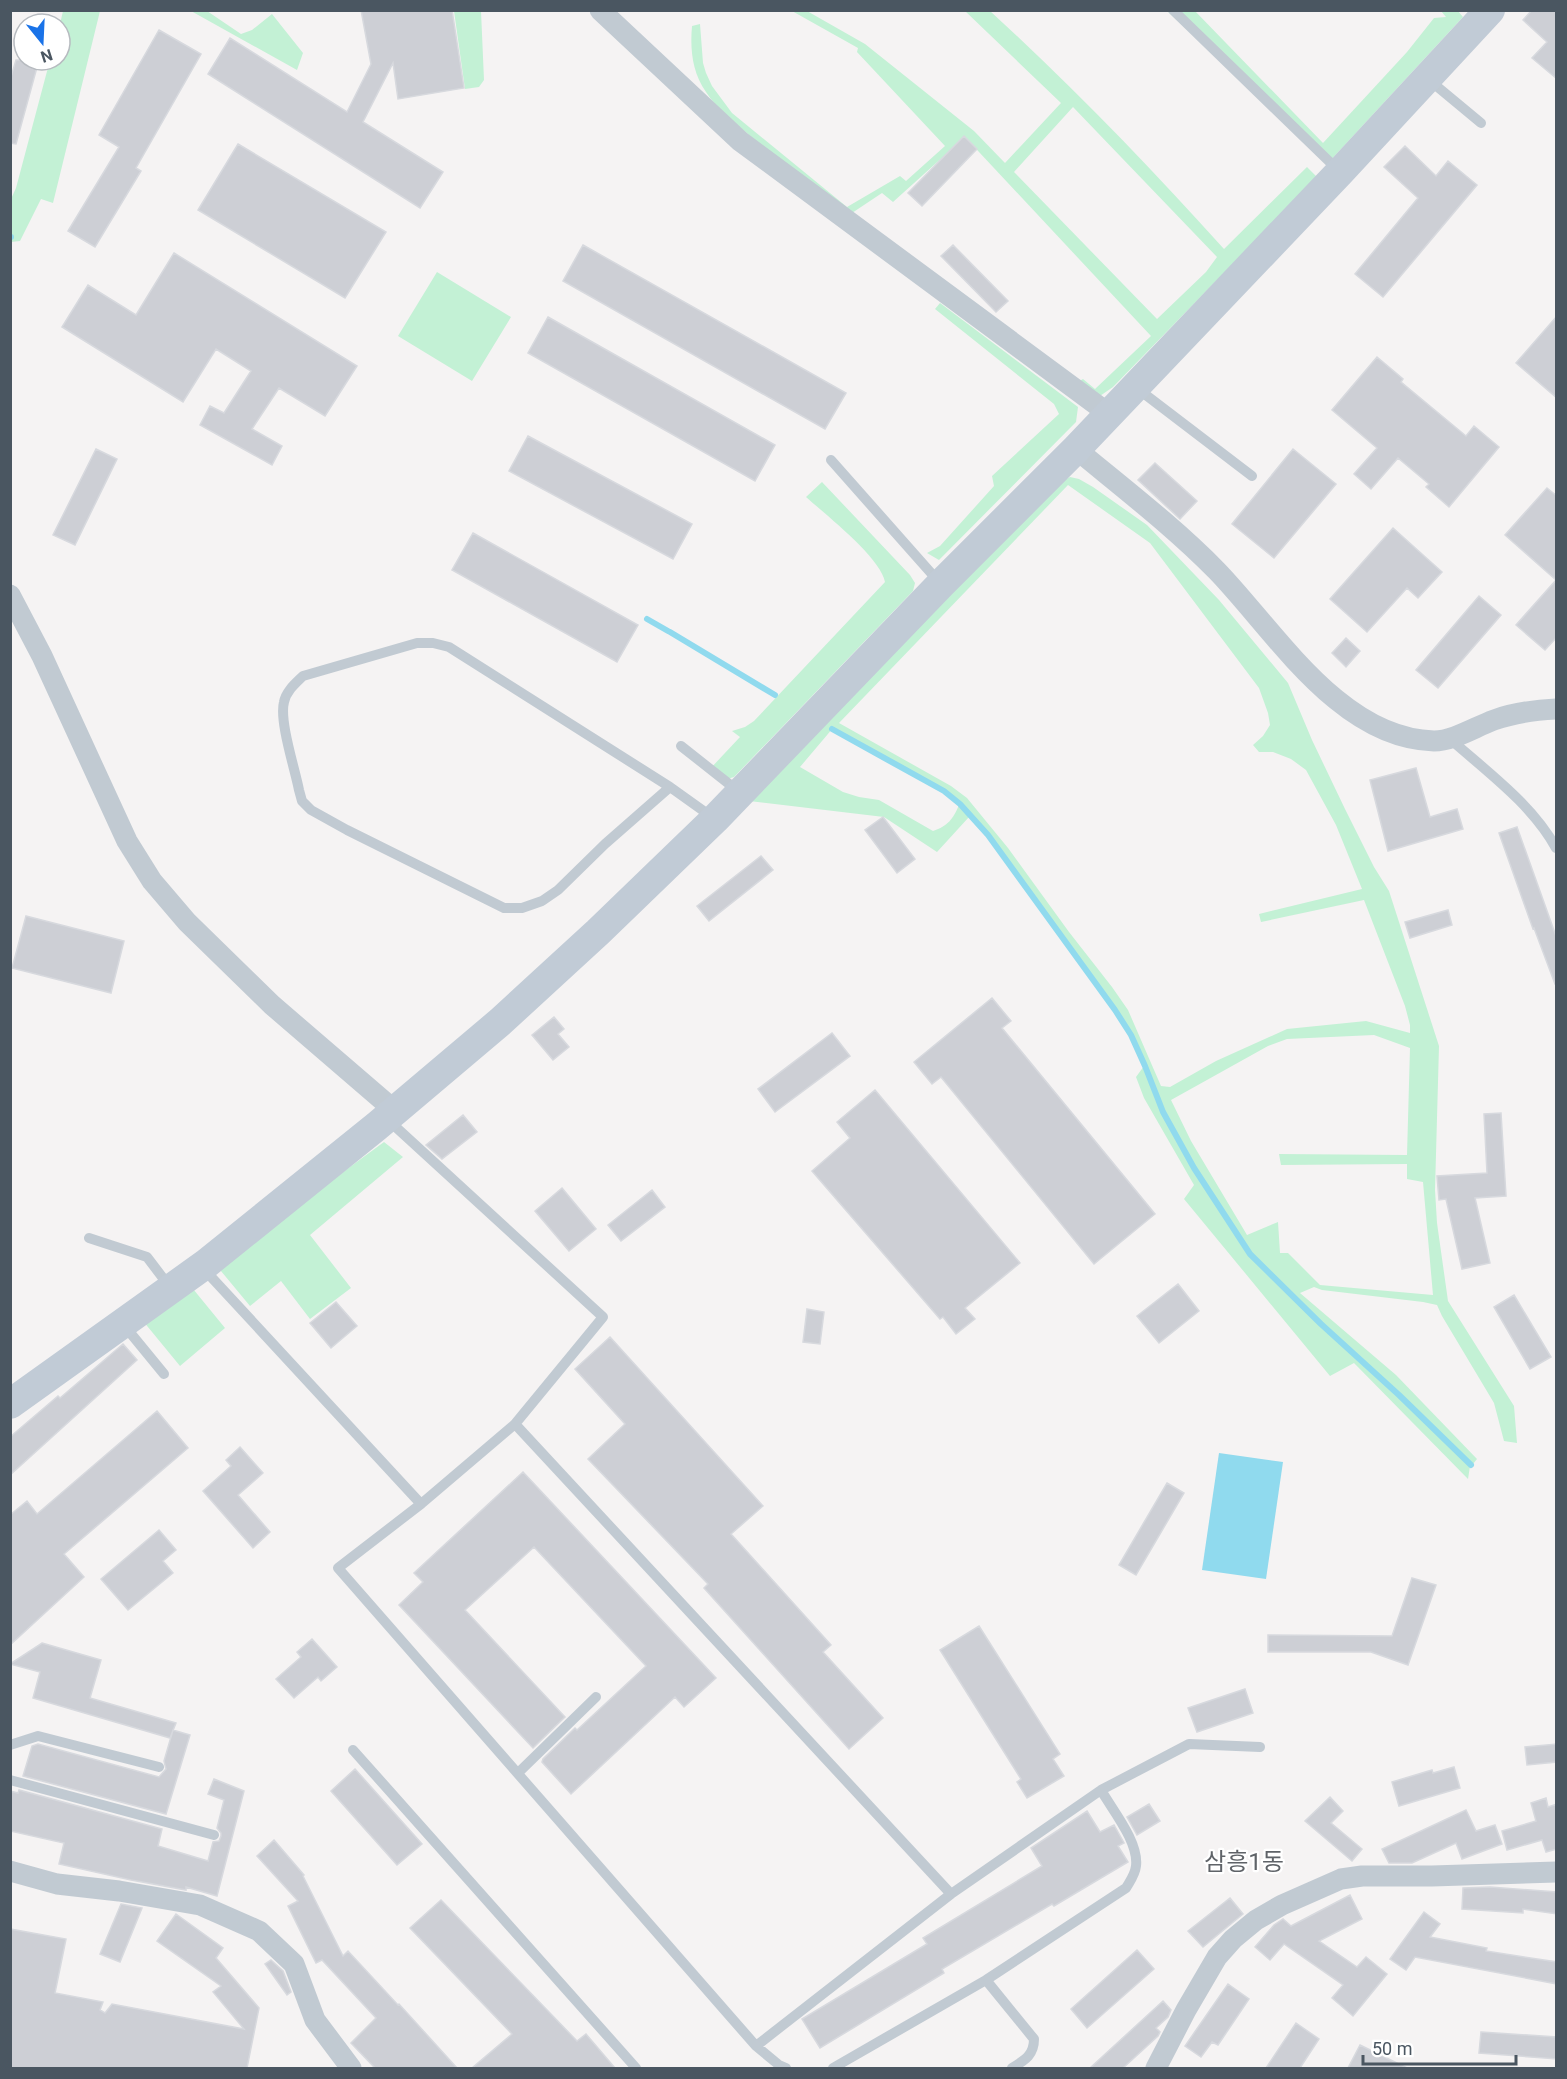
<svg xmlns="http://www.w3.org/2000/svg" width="1567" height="2079" font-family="Roboto,'Noto Sans KR',sans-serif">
<rect width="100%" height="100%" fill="#f5f3f3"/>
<path fill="#c3f1d5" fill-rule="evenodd" d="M 63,11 L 100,11 L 53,203 L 41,199 L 20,241 L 11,242 L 11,199 L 16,188 L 50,60 L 60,60 L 60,24 Z
M 191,11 L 207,11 L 241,34 L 252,30 L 272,14 L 303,53 L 297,70 Z
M 454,11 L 481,11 L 484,80 L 479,87 L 465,89 Z
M 792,11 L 807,11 L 865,44 L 974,131 L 1005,163 L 1061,103 L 965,11 L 990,11 C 1072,86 1149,166 1224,249 L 1307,167 L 1317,177 L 1113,387 L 1097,398 L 1076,383 L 1083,379 L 1095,389 L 1151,336 L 965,137 L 893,202 L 882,193 L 849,215 C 815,189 780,162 748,134 C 733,121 717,109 706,92 C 692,72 690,49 692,26 L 700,24 L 703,63 L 706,73 L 712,86 L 732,113 L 847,207 L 900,176 L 906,181 L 945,146 L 857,52 L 858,48 ZM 1073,107 L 1217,257 L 1206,272 L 1157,319 L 1014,172 Z
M 1167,11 L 1195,11 L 1323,143 L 1407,52 L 1434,18 L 1446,17 L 1441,11 L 1458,11 L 1463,17 L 1329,162 Z
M 437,272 L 511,317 L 472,381 L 398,336 Z
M 940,303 L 1078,407 L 1076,422 L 939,560 L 927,553 L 940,546 L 994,486 L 992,476 L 1059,414 L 1054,404 L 935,309 Z
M 1070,477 L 1079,479 L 1093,487 L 1147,525 L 1219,600 L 1288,683 L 1312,740 L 1345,809 L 1374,867 L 1389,891 L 1439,1046 L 1435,1190 L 1437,1223 L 1448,1301 L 1514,1406 L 1517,1443 L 1504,1441 L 1494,1403 L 1442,1316 L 1437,1305 L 1423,1302 L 1322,1290 L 1314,1287 L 1300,1293 L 1396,1375 L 1477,1459 L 1473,1464 L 1400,1394 L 1322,1323 L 1251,1253 L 1196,1168 L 1164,1111 L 1146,1065 L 1132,1034 L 1116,1009 L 989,834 L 961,803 L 944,789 L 833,728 L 800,767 L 843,792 L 859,797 L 879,800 L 933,831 C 948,826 953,819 959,805 L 969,817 L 937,852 L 884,817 L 749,801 L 1059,483 ZM 1068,485 L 1150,543 L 1259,688 L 1268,713 L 1270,725 L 1263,736 L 1253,745 L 1259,752 L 1273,752 L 1291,759 L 1306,770 L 1336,825 L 1362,889 L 1259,914 L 1261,922 L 1364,900 L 1405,1006 L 1410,1025 L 1410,1033 L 1366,1021 L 1287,1029 L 1216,1061 L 1170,1087 L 1161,1086 L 1128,1010 L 1112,987 L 1069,932 L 1008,848 L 967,798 L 951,786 L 839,723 ZM 1374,1035 L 1410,1048 L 1407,1155 L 1279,1154 L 1281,1165 L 1407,1164 L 1407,1179 L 1423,1182 L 1433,1295 L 1320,1285 L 1288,1253 L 1280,1253 L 1278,1222 L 1247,1235 L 1191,1141 L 1171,1100 L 1268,1046 L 1287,1039 Z
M 822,482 L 910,575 L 915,583 L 913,591 L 734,777 L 727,779 L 709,770 L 740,737 L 732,731 L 745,727 L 754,721 L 885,582 C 881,558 826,515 806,497 Z
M 1144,1066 L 1156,1101 L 1193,1169 L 1249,1255 L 1320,1325 L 1398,1396 L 1470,1466 L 1468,1479 L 1354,1363 L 1330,1376 L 1184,1199 L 1194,1185 L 1144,1098 L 1136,1077 Z
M 384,1142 L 403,1157 L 310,1235 L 351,1288 L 310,1319 L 281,1281 L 250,1306 L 216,1265 Z
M 189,1284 L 225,1328 L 180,1366 L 143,1321 Z"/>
<path fill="#90daee" d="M 1219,1453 L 1283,1462 L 1266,1579 L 1202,1570 Z"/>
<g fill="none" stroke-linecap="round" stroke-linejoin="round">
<path stroke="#90daee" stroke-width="6" d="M 10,237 L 11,237
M 647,619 L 668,631
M 670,632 L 775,695
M 832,729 L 944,791 L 960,804 L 988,835 L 1115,1010 L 1131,1035 L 1145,1066 L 1163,1112 L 1194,1168 L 1250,1254 L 1321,1324 L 1399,1395 L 1471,1465"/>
</g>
<path fill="#cdcfd5" stroke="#d7d9de" stroke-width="1.5" d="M 361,10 L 452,10 L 464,88 L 398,99 L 393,63 L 363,122 L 443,172 L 420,208 L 208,74 L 230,38 L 347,112 L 371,64 Z
M 1532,10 L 1557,10 L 1557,79 L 1532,58 L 1547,42 L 1523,20 Z
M 159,30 L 201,54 L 136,168 L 141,171 L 95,247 L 68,231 L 119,147 L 99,135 Z
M 16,60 L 39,60 L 16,144 L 10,143 L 10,80 Z
M 964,136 L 977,149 L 922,206 L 908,193 Z
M 238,144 L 386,232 L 345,298 L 198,210 Z
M 1405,146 L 1436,176 L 1448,161 L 1477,185 L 1383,297 L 1355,274 L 1418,198 L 1384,167 Z
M 583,245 L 846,393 L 825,429 L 563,281 Z
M 953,245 L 1008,301 L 996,312 L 941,256 Z
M 174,253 L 357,366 L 325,416 L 279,388 L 252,429 L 282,446 L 272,465 L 200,425 L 210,406 L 224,413 L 251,371 L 216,349 L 183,402 L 62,327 L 88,285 L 136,315 Z
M 1557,316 L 1557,398 L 1516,363 Z
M 548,317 L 775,445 L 755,481 L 528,353 Z
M 1377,357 L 1403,379 L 1401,382 L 1466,436 L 1474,426 L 1499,447 L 1449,507 L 1426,487 L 1429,484 L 1398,458 L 1371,489 L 1354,474 L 1377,448 L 1332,410 Z
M 528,436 L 692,524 L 673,559 L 509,471 Z
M 96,449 L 117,459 L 75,545 L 53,535 Z
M 1293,449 L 1336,484 L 1274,558 L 1232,524 Z
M 1155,463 L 1197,501 L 1180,519 L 1138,480 Z
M 1547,488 L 1557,496 L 1557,637 L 1545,650 L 1516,625 L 1556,580 L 1505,535 Z
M 1393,528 L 1442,572 L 1418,598 L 1407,588 L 1367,632 L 1330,599 Z
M 473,533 L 638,625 L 617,662 L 452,570 Z
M 1479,596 L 1501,615 L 1438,688 L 1416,670 Z
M 1346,638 L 1360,651 L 1346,667 L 1332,653 Z
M 1416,768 L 1430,817 L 1457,809 L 1463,829 L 1388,851 L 1370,780 Z
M 883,817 L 915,859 L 897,873 L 865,830 Z
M 1517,827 L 1557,939 L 1557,983 L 1555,984 L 1534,928 L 1533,929 L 1499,833 Z
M 761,856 L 773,870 L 709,921 L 697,906 Z
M 1448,910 L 1452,925 L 1410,938 L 1405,922 Z
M 26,916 L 124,941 L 111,993 L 12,968 Z
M 992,998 L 1011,1021 L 1002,1028 L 1155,1214 L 1094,1264 L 941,1077 L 932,1084 L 914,1062 Z
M 554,1017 L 564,1029 L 558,1034 L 569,1047 L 553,1060 L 532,1035 Z
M 832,1033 L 850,1056 L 775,1112 L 758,1089 Z
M 875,1090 L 1020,1263 L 965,1308 L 975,1319 L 956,1334 L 943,1317 L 940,1319 L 812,1171 L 850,1138 L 837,1122 Z
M 1501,1113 L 1506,1196 L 1475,1198 L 1490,1263 L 1462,1269 L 1446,1199 L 1439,1200 L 1437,1176 L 1487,1173 L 1484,1114 Z
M 463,1115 L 477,1132 L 442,1159 L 426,1145 Z
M 562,1188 L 596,1229 L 569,1251 L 535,1211 Z
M 652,1190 L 665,1207 L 621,1241 L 608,1225 Z
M 1178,1284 L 1199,1311 L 1159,1343 L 1137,1316 Z
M 1514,1295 L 1551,1357 L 1530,1369 L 1494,1307 Z
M 336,1302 L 357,1326 L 331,1348 L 310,1323 Z
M 807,1309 L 824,1312 L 820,1344 L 803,1342 Z
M 610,1337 L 763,1506 L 731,1534 L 831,1645 L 823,1652 L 883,1718 L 849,1749 L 704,1588 L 708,1584 L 588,1459 L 625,1424 L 575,1369 Z
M 123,1344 L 137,1360 L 10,1475 L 10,1437 L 58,1396 L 60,1398 Z
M 157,1411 L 188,1448 L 64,1554 L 84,1577 L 10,1645 L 10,1515 L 27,1501 L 37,1514 Z
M 240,1447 L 263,1473 L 238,1495 L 270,1532 L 253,1548 L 203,1491 L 231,1466 L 226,1460 Z
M 523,1472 L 716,1678 L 684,1707 L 675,1697 L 571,1794 L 542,1762 L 543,1759 L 575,1728 L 577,1730 L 646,1666 L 534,1547 L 465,1610 L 565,1717 L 533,1748 L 399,1605 L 423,1582 L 414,1573 Z
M 1167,1483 L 1184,1493 L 1136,1575 L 1119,1565 Z
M 159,1530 L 176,1550 L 163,1561 L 173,1573 L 128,1610 L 101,1579 Z
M 1412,1578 L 1436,1585 L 1408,1665 L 1371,1652 L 1268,1652 L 1268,1635 L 1392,1636 Z
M 979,1626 L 1060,1754 L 1053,1759 L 1064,1776 L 1027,1798 L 1017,1782 L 1021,1779 L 940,1650 Z
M 312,1639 L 337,1667 L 321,1681 L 318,1677 L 294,1698 L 276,1679 L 301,1657 L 297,1652 Z
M 42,1643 L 101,1660 L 90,1698 L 176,1723 L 170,1738 L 33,1698 L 40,1672 L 10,1664 Z
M 1245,1689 L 1253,1713 L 1197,1732 L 1188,1708 Z
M 173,1730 L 190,1735 L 166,1814 L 23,1776 L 32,1746 L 38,1744 L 159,1777 L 166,1769 L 164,1761 Z
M 1557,1744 L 1557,1762 L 1527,1765 L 1525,1747 Z
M 1454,1767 L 1460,1788 L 1399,1806 L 1392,1782 L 1432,1770 L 1433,1773 Z
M 355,1769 L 422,1844 L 397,1865 L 331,1791 Z
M 214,1779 L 244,1791 L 217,1896 L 186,1887 L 186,1890 L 131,1880 L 59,1864 L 64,1843 L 10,1831 L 10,1791 L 18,1793 L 19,1790 L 162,1829 L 158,1846 L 208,1861 L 213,1842 L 219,1841 L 221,1836 L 221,1833 L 217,1828 L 224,1800 L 208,1794 Z
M 1330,1797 L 1343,1811 L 1331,1823 L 1362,1849 L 1352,1861 L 1305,1821 Z
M 1546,1798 L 1548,1807 L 1557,1804 L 1557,1849 L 1546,1852 L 1542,1840 L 1507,1850 L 1502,1831 L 1536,1821 L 1531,1803 Z
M 1149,1804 L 1160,1821 L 1137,1835 L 1127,1817 Z
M 1466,1810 L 1476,1831 L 1495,1825 L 1502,1844 L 1462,1859 L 1456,1843 L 1412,1863 L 1389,1863 L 1382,1849 Z
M 1087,1811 L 1100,1832 L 1114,1825 L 1124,1843 L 1118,1846 L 1128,1862 L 1054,1906 L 1052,1904 L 942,1969 L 944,1973 L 820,2048 L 802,2019 L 927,1944 L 923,1938 L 1042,1866 L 1031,1848 Z
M 274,1840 L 304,1875 L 303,1876 L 343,1956 L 348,1951 L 398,2005 L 399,2004 L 457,2068 L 375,2068 L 351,2043 L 376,2018 L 322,1960 L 316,1963 L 288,1906 L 298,1901 L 257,1856 Z
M 1490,1887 L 1557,1892 L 1557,1914 L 1523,1909 L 1523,1913 L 1462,1909 L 1463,1888 Z
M 1350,1895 L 1362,1919 L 1319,1941 L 1357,1967 L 1366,1957 L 1387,1974 L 1353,2016 L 1332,1998 L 1343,1985 L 1284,1944 L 1270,1960 L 1255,1947 L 1274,1925 L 1283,1919 L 1291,1926 Z
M 1230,1898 L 1243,1914 L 1203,1947 L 1188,1931 Z
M 441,1900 L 577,2041 L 586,2034 L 615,2068 L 472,2068 L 512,2034 L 410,1928 Z
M 121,1904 L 142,1908 L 120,1962 L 100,1954 Z
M 1424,1912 L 1440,1924 L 1430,1937 L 1487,1948 L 1486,1951 L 1557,1962 L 1557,1984 L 1415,1957 L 1406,1970 L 1390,1959 Z
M 176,1914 L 223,1948 L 216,1958 L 259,2008 L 247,2068 L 10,2068 L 10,1929 L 66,1939 L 55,1993 L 103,2002 L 100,2010 L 105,2013 L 112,2004 L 244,2029 L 213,1992 L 221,1986 L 157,1941 Z
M 1137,1950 L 1154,1969 L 1087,2028 L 1071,2009 Z
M 271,1960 L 283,1971 L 291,1992 L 287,1995 L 265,1964 Z
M 1228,1984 L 1249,1999 L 1218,2045 L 1212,2042 L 1201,2057 L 1185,2046 Z
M 1163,2001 L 1171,2010 L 1168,2017 L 1156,2028 L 1160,2032 L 1158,2036 L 1123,2068 L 1090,2068 Z
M 1296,2023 L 1319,2039 L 1300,2068 L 1266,2068 Z
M 1481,2032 L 1557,2037 L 1557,2059 L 1479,2053 Z
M 1360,2045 L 1407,2068 L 1348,2068 Z"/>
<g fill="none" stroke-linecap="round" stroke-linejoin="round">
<path stroke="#c1cad2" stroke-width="10" d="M 1173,10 L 1338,170
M 1428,79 L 1481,123
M 1138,389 L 1252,476
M 831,460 L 939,582
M 1449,738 C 1486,771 1532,804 1556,848
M 681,746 L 738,791
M 670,787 L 605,844 L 558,890 L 542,901 L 522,908 L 504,908 L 347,830 L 311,810 L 302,801 L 299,790 C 295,769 279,721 284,702 C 286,691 296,683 303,676 L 417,643 L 433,643 L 449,647 L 670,787 L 712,817
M 387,1119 L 603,1317 L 515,1424
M 89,1238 L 147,1257 L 169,1286
M 202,1267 L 421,1504 L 338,1568 L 756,2046 L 951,1894 L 515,1424 L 421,1504
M 123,1324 L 164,1374
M 10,1745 L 38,1736 L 159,1767
M 353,1750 L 636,2068
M 518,1773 L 596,1697
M 10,1780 L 214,1835
M 951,1894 L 1101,1790 L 1189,1744 L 1260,1747
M 986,1980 L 1034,2039 C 1034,2055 1025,2060 1012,2068
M 756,2046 L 779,2065 L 786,2068
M 833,2068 L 986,1980 L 1126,1888 C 1130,1881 1135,1875 1136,1866 C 1139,1842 1113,1811 1101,1790"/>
<path stroke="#c1cad2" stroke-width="21" d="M 600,10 L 740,141 L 1109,414
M 1076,449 C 1123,488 1174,527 1217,571 C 1275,631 1340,739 1434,741 C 1453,741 1475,727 1494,720 C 1513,713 1536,710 1556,709
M 10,595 L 42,656 L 127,841 L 152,881 L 187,922 L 272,1005 L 394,1110
M 10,1871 L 57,1884 L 119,1891 L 200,1905 L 259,1931 L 294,1964 L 315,2020 L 351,2068
M 1156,2068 L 1186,2010 L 1217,1957 L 1233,1939 L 1256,1920 L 1282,1905 L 1341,1879 L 1362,1876 L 1432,1876 L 1556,1872"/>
<path stroke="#c1cbd6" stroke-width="30" d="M 10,1404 L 207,1263 L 377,1126 L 500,1022 L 598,932 L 715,819 L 941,584 L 1076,449 L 1340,172 L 1490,10"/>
</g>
<g text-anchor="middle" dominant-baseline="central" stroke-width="4.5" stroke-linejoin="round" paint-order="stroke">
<g font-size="24" fill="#5f6368" stroke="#fff">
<text x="1244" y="1862">삼흥1동</text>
</g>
</g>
<rect width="1567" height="2079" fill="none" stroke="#4a5661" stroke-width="24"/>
<g transform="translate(42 42) rotate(162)"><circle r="28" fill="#ffffff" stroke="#b7bbc0" stroke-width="1.5"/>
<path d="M0-4.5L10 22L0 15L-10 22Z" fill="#1a73e8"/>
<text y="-9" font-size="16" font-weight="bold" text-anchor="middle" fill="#4a5661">N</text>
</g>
<path d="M1363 2055v9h153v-9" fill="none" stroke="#4a5661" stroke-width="3"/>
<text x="1372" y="2055" font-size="18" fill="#4a5661" stroke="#ffffff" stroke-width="4.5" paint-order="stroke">50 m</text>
</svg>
